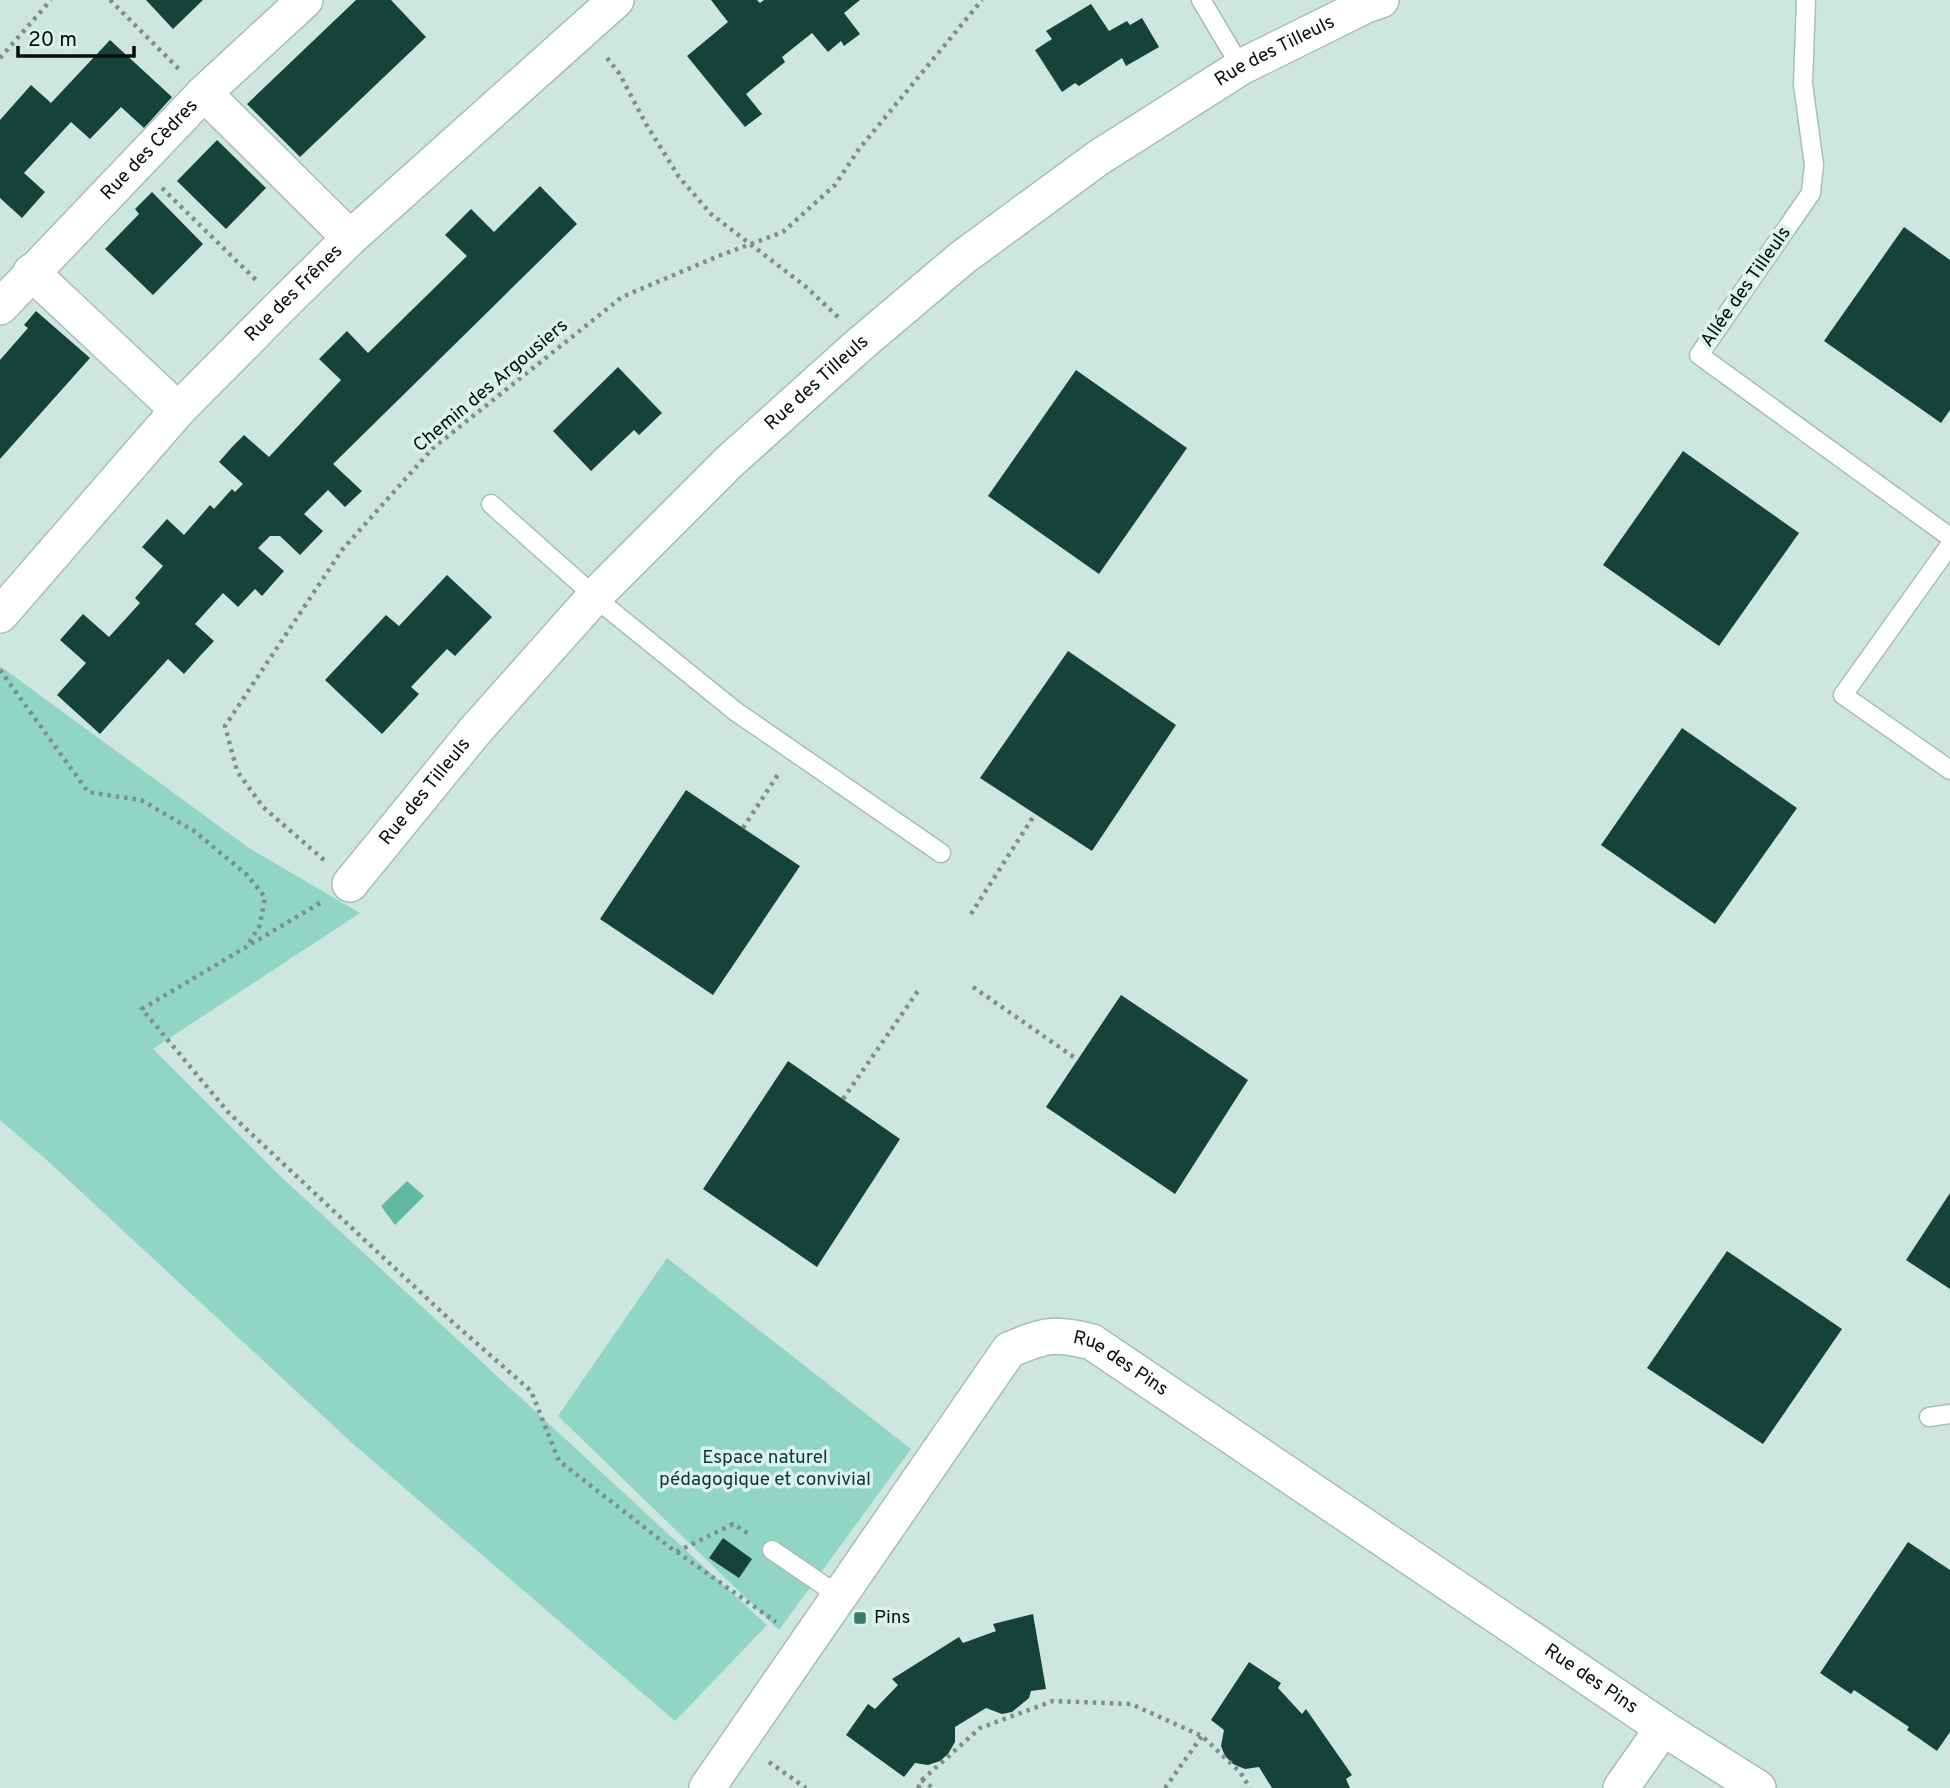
<svg xmlns="http://www.w3.org/2000/svg" width="1950" height="1788" font-family="Overpass,sans-serif">
<rect width="100%" height="100%" fill="#cde7df"/>
<path fill="#91d6c5" d="M 0,666 L 249,848 L 360,913 L 153,1049 L 277,1173 L 767,1625 L 675,1721 L 351,1442 L 50,1163 L 0,1120 Z
M 667,1258 L 911,1449 L 779,1630 L 558,1416 Z"/>
<path fill="#62b7a3" d="M 407,1181 L 424,1196 L 395,1225 L 381,1206 Z"/>
<path fill="#154339" d="M 146,0 L 203,0 L 173,29 Z
M 356,0 L 391,0 L 426,37 L 300,157 L 247,104 Z
M 711,0 L 757,0 L 760,3 L 764,0 L 860,0 L 844,13 L 860,34 L 844,46 L 841,41 L 828,52 L 812,33 L 782,57 L 785,62 L 746,94 L 762,114 L 745,127 L 687,56 L 728,22 Z
M 1091,4 L 1109,31 L 1127,21 L 1130,25 L 1142,18 L 1159,47 L 1126,66 L 1122,58 L 1079,86 L 1075,83 L 1062,92 L 1035,50 L 1052,39 L 1046,31 Z
M 110,40 L 172,97 L 144,128 L 121,107 L 90,139 L 71,122 L 24,173 L 45,192 L 22,218 L 0,198 L 0,120 L 31,85 L 51,103 Z
M 217,140 L 266,188 L 226,229 L 177,181 Z
M 540,186 L 577,224 L 333,464 L 362,491 L 345,507 L 328,490 L 304,514 L 323,531 L 300,555 L 280,536 L 270,536 L 258,548 L 284,571 L 262,596 L 255,589 L 238,607 L 223,593 L 195,624 L 214,641 L 200,656 L 184,674 L 168,659 L 100,734 L 57,695 L 86,663 L 60,640 L 83,614 L 109,637 L 140,603 L 135,598 L 163,566 L 142,547 L 167,519 L 184,535 L 210,505 L 214,509 L 232,489 L 235,492 L 243,484 L 219,462 L 232,447 L 244,435 L 269,457 L 341,380 L 319,359 L 347,331 L 368,353 L 467,256 L 445,235 L 471,209 L 494,232 Z
M 152,192 L 203,244 L 153,295 L 105,249 L 139,214 L 135,209 Z
M 1904,227 L 1950,260 L 1950,410 L 1941,423 L 1824,341 Z
M 36,311 L 90,358 L 0,459 L 0,360 L 28,328 L 24,325 Z
M 618,367 L 662,413 L 639,435 L 634,430 L 591,471 L 553,431 Z
M 1076,370 L 1187,448 L 1099,574 L 988,496 Z
M 1683,451 L 1799,533 L 1719,646 L 1603,565 Z
M 447,575 L 492,617 L 455,656 L 447,649 L 411,687 L 419,694 L 382,734 L 325,680 L 386,615 L 399,626 Z
M 1068,651 L 1176,725 L 1092,851 L 980,778 Z
M 1682,728 L 1797,808 L 1715,924 L 1601,845 Z
M 686,790 L 800,866 L 713,995 L 600,919 Z
M 1121,995 L 1248,1080 L 1175,1194 L 1046,1107 Z
M 788,1061 L 900,1139 L 817,1267 L 703,1189 Z
M 1950,1193 L 1950,1289 L 1906,1260 Z
M 1727,1251 L 1842,1329 L 1763,1444 L 1647,1368 Z
M 723,1538 L 752,1559 L 739,1578 L 709,1558 Z
M 1908,1542 L 1950,1570 L 1950,1732 L 1937,1751 L 1907,1730 L 1909,1727 L 1854,1690 L 1851,1694 L 1820,1673 Z
M 1033,1614 L 1046,1689 L 1031,1691 L 1029,1698 L 1012,1712 L 1002,1714 L 986,1708 L 955,1727 L 955,1742 L 948,1754 L 940,1761 L 928,1765 L 915,1763 L 904,1777 L 846,1735 L 868,1704 L 875,1709 L 898,1685 L 892,1679 L 959,1637 L 963,1643 L 996,1631 L 993,1624 Z
M 1249,1662 L 1281,1683 L 1278,1688 L 1302,1714 L 1306,1709 L 1352,1775 L 1346,1779 L 1350,1788 L 1272,1788 L 1259,1767 L 1245,1769 L 1233,1764 L 1225,1756 L 1221,1746 L 1224,1730 L 1211,1720 Z"/>
<g fill="none" stroke-linecap="round" stroke-linejoin="round">
<g stroke="#a6bfb8" stroke-width="21">
<path id="service" d="M 1201,0 L 1241,67
M 1806,0 L 1803,84 L 1814,165 L 1811,193 L 1699,355 L 1950,537
M 491,504 L 609,609 L 735,711 L 941,853
M 1950,545 L 1843,695 L 1950,770
M 1929,1417 L 1950,1414
M 772,1550 L 838,1595"/>
</g>
<g stroke="#a6bfb8" stroke-width="38">
<g id="minor">
<path d="M 204,93 L 350,238"/>
<path d="M 31,272 L 178,410"/>
<path id="s1" d="M 0,307 L 204,93 L 305,0"/>
<path id="s2" d="M 0,615 L 178,410 L 282,305 L 350,238 L 616,0"/>
<path id="s3" d="M 350,884 L 474,732 L 595,596 L 729,462 L 858,346 L 962,258 L 1098,158 L 1241,67 L 1366,5 L 1381,0"/>
<path id="s4" d="M 707,1788 L 1009,1350 C 1045,1335 1053,1332 1092,1342 L 1663,1728 L 1758,1788"/>
<path d="M 1621,1788 L 1663,1728"/>
</g>
</g>
<path stroke="#7c908a" stroke-width="4.5" stroke-dasharray="3.5 5" stroke-linecap="butt" d="M 110,0 L 179,69
M 0,58 L 51,0
M 607,58 L 619,73 L 646,124 L 679,177 L 711,214 L 805,286 L 838,317
M 162,188 L 256,280
M 0,670 L 88,792 L 141,800 L 194,831 L 246,874 L 265,897 L 260,925 L 247,946
M 743,828 L 779,773
M 324,860 L 263,807 L 237,771 L 225,726 L 342,550 L 433,448 L 622,297 L 716,257 L 783,232 L 835,185 L 859,149 L 982,0
M 320,903 L 142,1009 L 228,1112 L 449,1319 L 531,1391 L 559,1461 L 676,1552 L 733,1524 L 749,1534
M 971,914 L 1035,814
M 973,987 L 1078,1060
M 843,1099 L 920,988
M 677,1552 L 776,1622
M 769,1762 L 806,1788
M 922,1780 L 980,1728 L 1053,1701 L 1131,1704 L 1202,1736 L 1240,1772 L 1250,1788
M 918,1788 L 922,1780 L 933,1788
M 1165,1788 L 1202,1736"/>
<use href="#service" stroke="#fff" stroke-width="18"/>
<use href="#minor" stroke="#fff" stroke-width="35"/>
</g>
<rect fill="#387a6b" stroke="#daf4ed" stroke-width="2.5" x="853" y="1611" width="14" height="14" rx="3.5"/>
<g text-anchor="middle" dominant-baseline="central" stroke-width="7" stroke-linejoin="round" paint-order="stroke">
<g font-size="19" fill="#060f0c" stroke="#daf4ed">
<text stroke="none"><textPath href="#s3" startOffset="1253">Rue des Tilleuls</textPath></text>
<text stroke="none"><textPath href="#s1" startOffset="217">Rue des Cèdres</textPath></text>
<text transform="translate(1746 287) rotate(-55)">Allée des Tilleuls</text>
<text stroke="none"><textPath href="#s2" startOffset="436">Rue des Frênes</textPath></text>
<text stroke="none"><textPath href="#s3" startOffset="686">Rue des Tilleuls</textPath></text>
<text transform="translate(491 386) rotate(-40)">Chemin des Argousiers</text>
<text stroke="none"><textPath href="#s3" startOffset="119">Rue des Tilleuls</textPath></text>
<text stroke="none"><textPath href="#s4" startOffset="653">Rue des Pins</textPath></text>
<text stroke="none"><textPath href="#s4" startOffset="1220">Rue des Pins</textPath></text>
</g>
<g font-size="19" fill="#103830" stroke="#daf4ed">
<text x="765" y="1458">Espace naturel<tspan x="765" dy="22">pédagogique et convivial</tspan></text>
</g>
<g font-size="19" fill="#060f0c" stroke="#daf4ed" text-anchor="start">
<text x="874" y="1618">Pins</text>
</g>
</g>
<path d="M18 46v10h116v-10" fill="none" stroke="#060f0c" stroke-width="3.5"/>
<text x="28" y="46" font-size="21" fill="#060f0c" stroke="#daf4ed" stroke-width="5" paint-order="stroke">20 m</text>
</svg>
